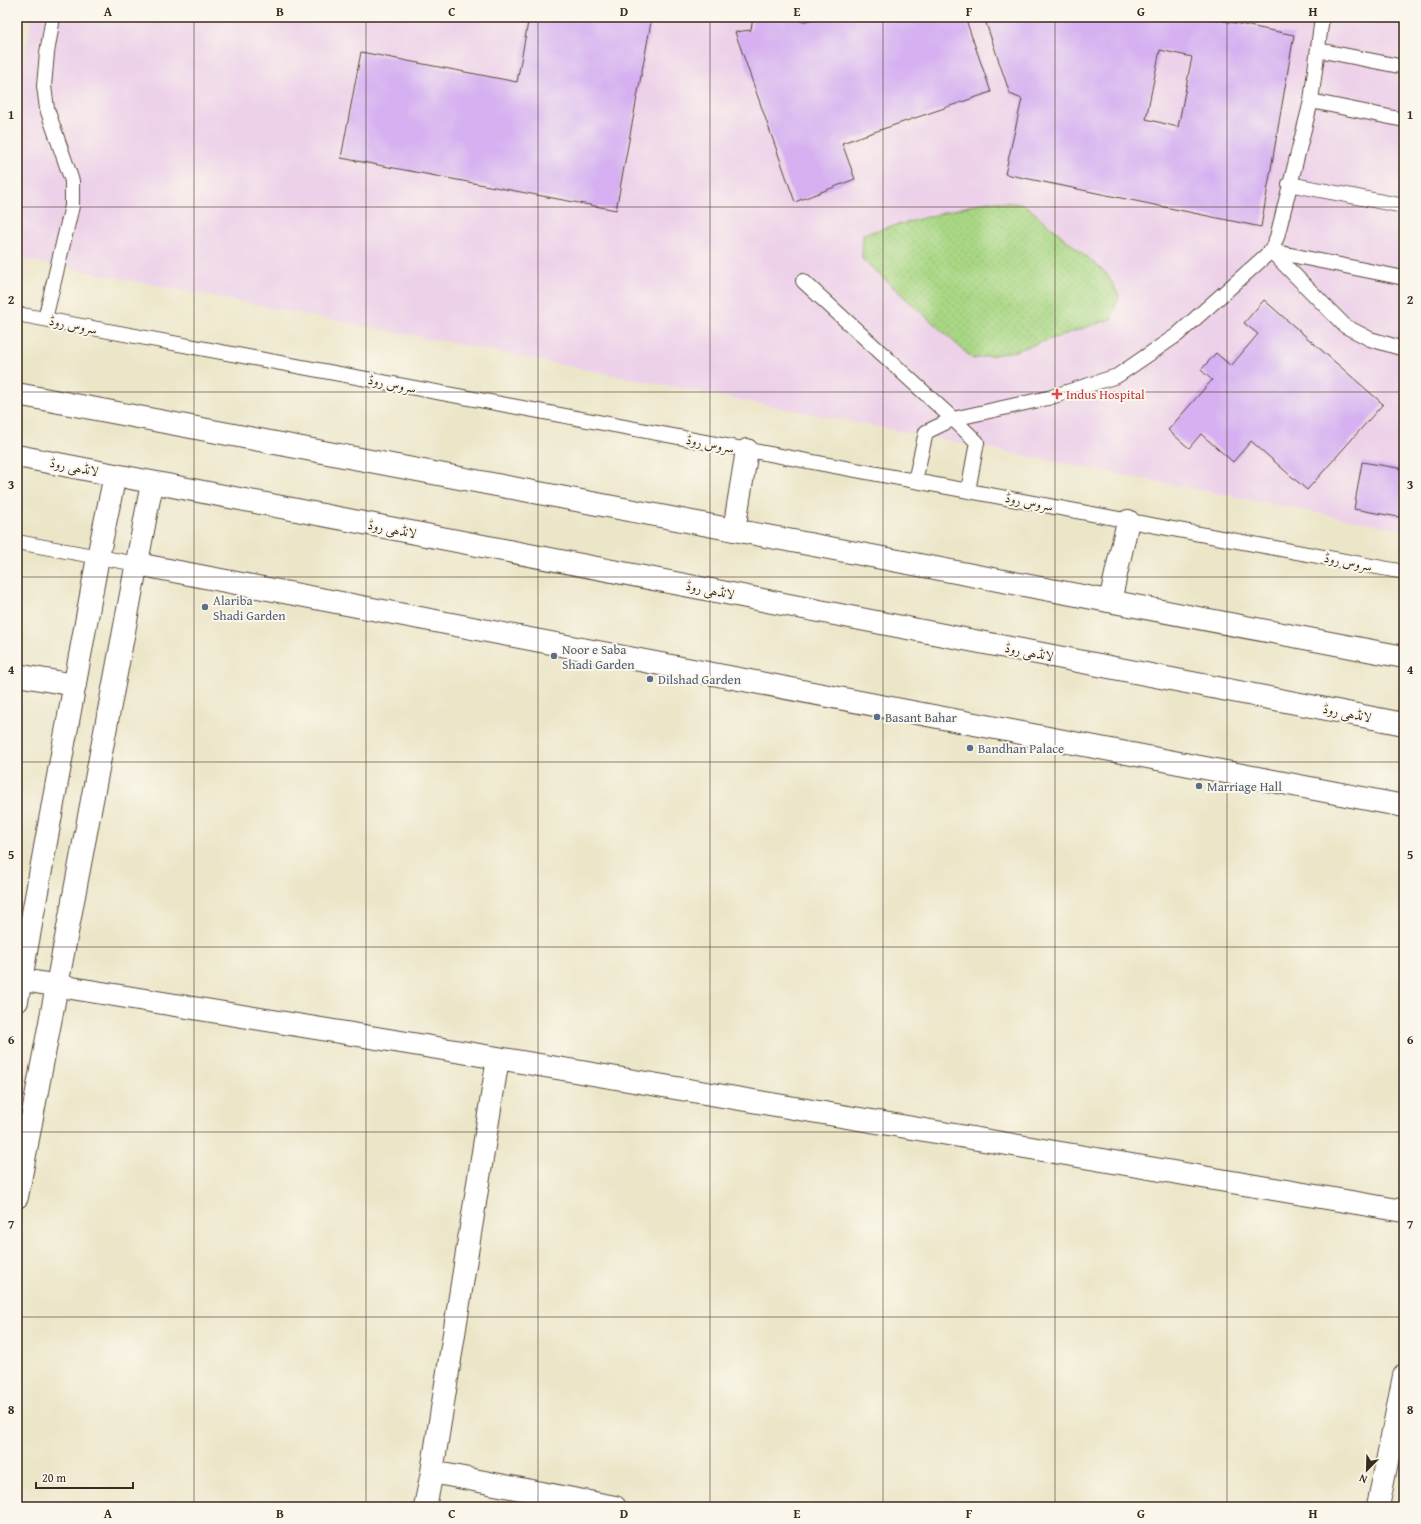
<svg xmlns="http://www.w3.org/2000/svg" width="1421" height="1524" font-family="'Gentium Book Plus',Amiri,serif">
<defs>
<pattern id="grass-dots" width="8" height="8" patternUnits="userSpaceOnUse"><rect width="8" height="8" fill="#a9d784"/><path d="M2 2h.1M6 6h.1" fill="none" stroke="#92b972" stroke-width="1.8" stroke-linecap="round"/></pattern>
</defs>
<rect width="100%" height="100%" fill="#fbf7ec"/>
<filter id="ink" filterUnits="userSpaceOnUse"><feTurbulence type="fractalNoise" baseFrequency=".025" numOctaves="2"/><feDisplacementMap in="SourceGraphic" scale="8" xChannelSelector="R" yChannelSelector="G"/><feConvolveMatrix kernelMatrix="1 2 1 2 8 2 1 2 1" color-interpolation-filters="sRGB"/></filter>
<filter id="wash" filterUnits="userSpaceOnUse"><feTurbulence type="fractalNoise" baseFrequency=".012" numOctaves="4" result="noise"/><feDisplacementMap in="SourceGraphic" scale="16" xChannelSelector="R" yChannelSelector="G"/><feGaussianBlur stdDeviation="0.9" result="paint"/><feColorMatrix in="noise" values="0 0 0 0 0 0 0 0 0 0 0 0 0 0 0 0 0 1.4 0 .05"/><feComposite in="paint" operator="in"/></filter>
<g filter="url(#wash)">
<rect width="100%" height="100%" fill="#ece6c9"/>
<path fill="#edd1e9" d="M 32,17 L 1404,17 L 1404,530 L 17,258 L 17,100 Z"/>
<path fill="url(#grass-dots)" stroke="#728051" d="M 988,201 L 1024,204 L 1108,275 L 1119,296 L 1111,319 L 1015,351 L 973,359 L 862,259 L 863,234 Z"/>
<g id="blocks">
<path fill="#d6b0f1" fill-rule="evenodd" d="M 529,17 L 652,17 L 616,210 L 341,158 L 361,52 L 517,82 Z
M 753,17 L 799,17 L 801,22 L 821,17 L 965,17 L 991,92 L 842,143 L 855,179 L 795,202 L 735,32 L 751,30 Z
M 984,17 L 1204,17 L 1294,35 L 1261,227 L 1005,174 L 1022,99 L 1010,94 ZM 1160,50 L 1192,57 L 1178,127 L 1146,119 Z
M 1264,300 L 1383,404 L 1307,490 L 1251,441 L 1233,462 L 1201,434 L 1189,448 L 1168,430 L 1212,380 L 1201,370 L 1216,353 L 1231,366 L 1258,334 L 1244,323 Z
M 1362,462 L 1404,469 L 1404,518 L 1354,509 Z"/>
</g>
</g>
<g filter="url(#ink)">
<use href="#blocks" fill-opacity="0" stroke="#564638" stroke-width="1"/>
<g fill="none" stroke-linecap="round" stroke-linejoin="round">
<g stroke="#564638" stroke-width="16">
<path id="service" d="M 1318,50 L 1404,67
M 1311,101 L 1404,120
M 1289,184 L 1404,206
M 1271,251 L 1345,326 L 1370,339 L 1404,349
M 1271,251 L 1404,278
M 803,281 L 953,419 L 926,432 L 915,481
M 17,314 L 1404,572
M 45,319 L 72,206 L 72,181 L 47,109 L 44,86 L 47,53 L 53,17
M 968,491 L 977,442 L 953,419 L 1048,398 L 1117,376 L 1177,335 L 1271,251 L 1277,237 L 1311,101 L 1322,17
M 17,542 L 137,564"/>
</g>
<g stroke="#564638" stroke-width="24">
<path id="minor" d="M 734,530 L 747,450
M 137,564 L 1404,806
M 1110,601 L 1128,521
M 17,675 L 75,685
M 17,979 L 498,1058 L 1404,1211
M 17,1001 L 98,557 L 115,475
M 498,1058 L 432,1472 L 615,1507
M 17,1197 L 152,483
M 425,1507 L 432,1472
M 1378,1507 L 1404,1376"/>
</g>
<g stroke="#564638" stroke-width="24">
<path id="primary" d="M 17,394 L 1404,657
M 17,456 L 1404,724"/>
</g>
<use href="#service" stroke="#fff" stroke-width="14"/>
<use href="#minor" stroke="#fff" stroke-width="22"/>
<use href="#primary" stroke="#fff" stroke-width="22"/>
</g>
</g>
<path fill="none" stroke="#3b2a1e" stroke-width="1" stroke-opacity="0.55" d="M 194,17 L 194,1507M 366,17 L 366,1507M 538,17 L 538,1507M 710,17 L 710,1507M 883,17 L 883,1507M 1055,17 L 1055,1507M 1227,17 L 1227,1507M 17,207 L 1404,207M 17,392 L 1404,392M 17,577 L 1404,577M 17,762 L 1404,762M 17,947 L 1404,947M 17,1132 L 1404,1132M 17,1317 L 1404,1317"/>
<path fill="#e0444e" stroke="#fbf7ec" stroke-width="1.5" d="M1055 388h4v4h4v4h-4v4h-4v-4h-4v-4h4z"/>
<g fill="#5c6f8a" stroke="#fbf7ec" stroke-width="1.5">
<circle cx="205" cy="607" r="4"/>
<circle cx="554" cy="656" r="4"/>
<circle cx="650" cy="679" r="4"/>
<circle cx="877" cy="717" r="4"/>
<circle cx="970" cy="748" r="4"/>
<circle cx="1199" cy="786" r="4"/>
</g>
<g text-anchor="middle" dominant-baseline="central" stroke-width="4" stroke-linejoin="round" paint-order="stroke">
<g font-size="13" fill="#3b2a1e" stroke="#fbf7ec">
<text transform="translate(73 325) rotate(11)">سروس روڈ</text>
<text transform="translate(392 384) rotate(11)">سروس روڈ</text>
<text transform="translate(710 444) rotate(11)">سروس روڈ</text>
<text transform="translate(74 467) rotate(11)">لانڈھی روڈ</text>
<text transform="translate(1029 502) rotate(11)">سروس روڈ</text>
<text transform="translate(392 529) rotate(11)">لانڈھی روڈ</text>
<text transform="translate(1348 562) rotate(11)">سروس روڈ</text>
<text transform="translate(710 590) rotate(11)">لانڈھی روڈ</text>
<text transform="translate(1029 652) rotate(11)">لانڈھی روڈ</text>
<text transform="translate(1347 713) rotate(11)">لانڈھی روڈ</text>
</g>
<g font-size="13" fill="#be3a42" stroke="#fbf7ec" text-anchor="start">
<text x="1066" y="394">Indus Hospital</text>
</g>
<g font-size="13" fill="#4e5e75" stroke="#fbf7ec" text-anchor="start">
<text x="213" y="600">Alariba<tspan x="213" dy="15">Shadi Garden</tspan></text>
<text x="562" y="649">Noor e Saba<tspan x="562" dy="15">Shadi Garden</tspan></text>
<text x="658" y="679">Dilshad Garden</text>
<text x="885" y="717">Basant Bahar</text>
<text x="978" y="748">Bandhan Palace</text>
<text x="1207" y="786">Marriage Hall</text>
</g>
</g>
<rect width="1421" height="1524" fill="none" stroke="#fbf7ec" stroke-width="44"/>
<g transform="translate(1367 1470) rotate(203)" stroke="#fbf7ec" stroke-width="3" paint-order="stroke">
<path d="M0-3L7 15L0 10L-7 15Z" fill="#3b2a1e"/>
<text y="-6" font-size="11" font-weight="bold" text-anchor="middle" fill="#3b2a1e">N</text>
</g>
<path d="M36 1482v6h97v-6" fill="none" stroke="#3b2a1e" stroke-width="2"/>
<text x="42" y="1482" font-size="12" fill="#3b2a1e" stroke="#fbf7ec" stroke-width="3" paint-order="stroke">20 m</text>
<rect x="22" y="22" width="1377" height="1480" fill="none" stroke="#3b2a1e" stroke-width="1.5"/>
<g font-size="13" text-anchor="middle" font-weight="bold" fill="#3b2a1e">
<text x="108" y="16">A</text>
<text x="280" y="16">B</text>
<text x="452" y="16">C</text>
<text x="624" y="16">D</text>
<text x="797" y="16">E</text>
<text x="969" y="16">F</text>
<text x="1141" y="16">G</text>
<text x="1313" y="16">H</text>
<text x="11" y="119">1</text>
<text x="1410" y="119">1</text>
<text x="11" y="304">2</text>
<text x="1410" y="304">2</text>
<text x="11" y="489">3</text>
<text x="1410" y="489">3</text>
<text x="11" y="674">4</text>
<text x="1410" y="674">4</text>
<text x="11" y="859">5</text>
<text x="1410" y="859">5</text>
<text x="11" y="1044">6</text>
<text x="1410" y="1044">6</text>
<text x="11" y="1229">7</text>
<text x="1410" y="1229">7</text>
<text x="11" y="1414">8</text>
<text x="1410" y="1414">8</text>
<text x="108" y="1518">A</text>
<text x="280" y="1518">B</text>
<text x="452" y="1518">C</text>
<text x="624" y="1518">D</text>
<text x="797" y="1518">E</text>
<text x="969" y="1518">F</text>
<text x="1141" y="1518">G</text>
<text x="1313" y="1518">H</text>
</g>
</svg>
